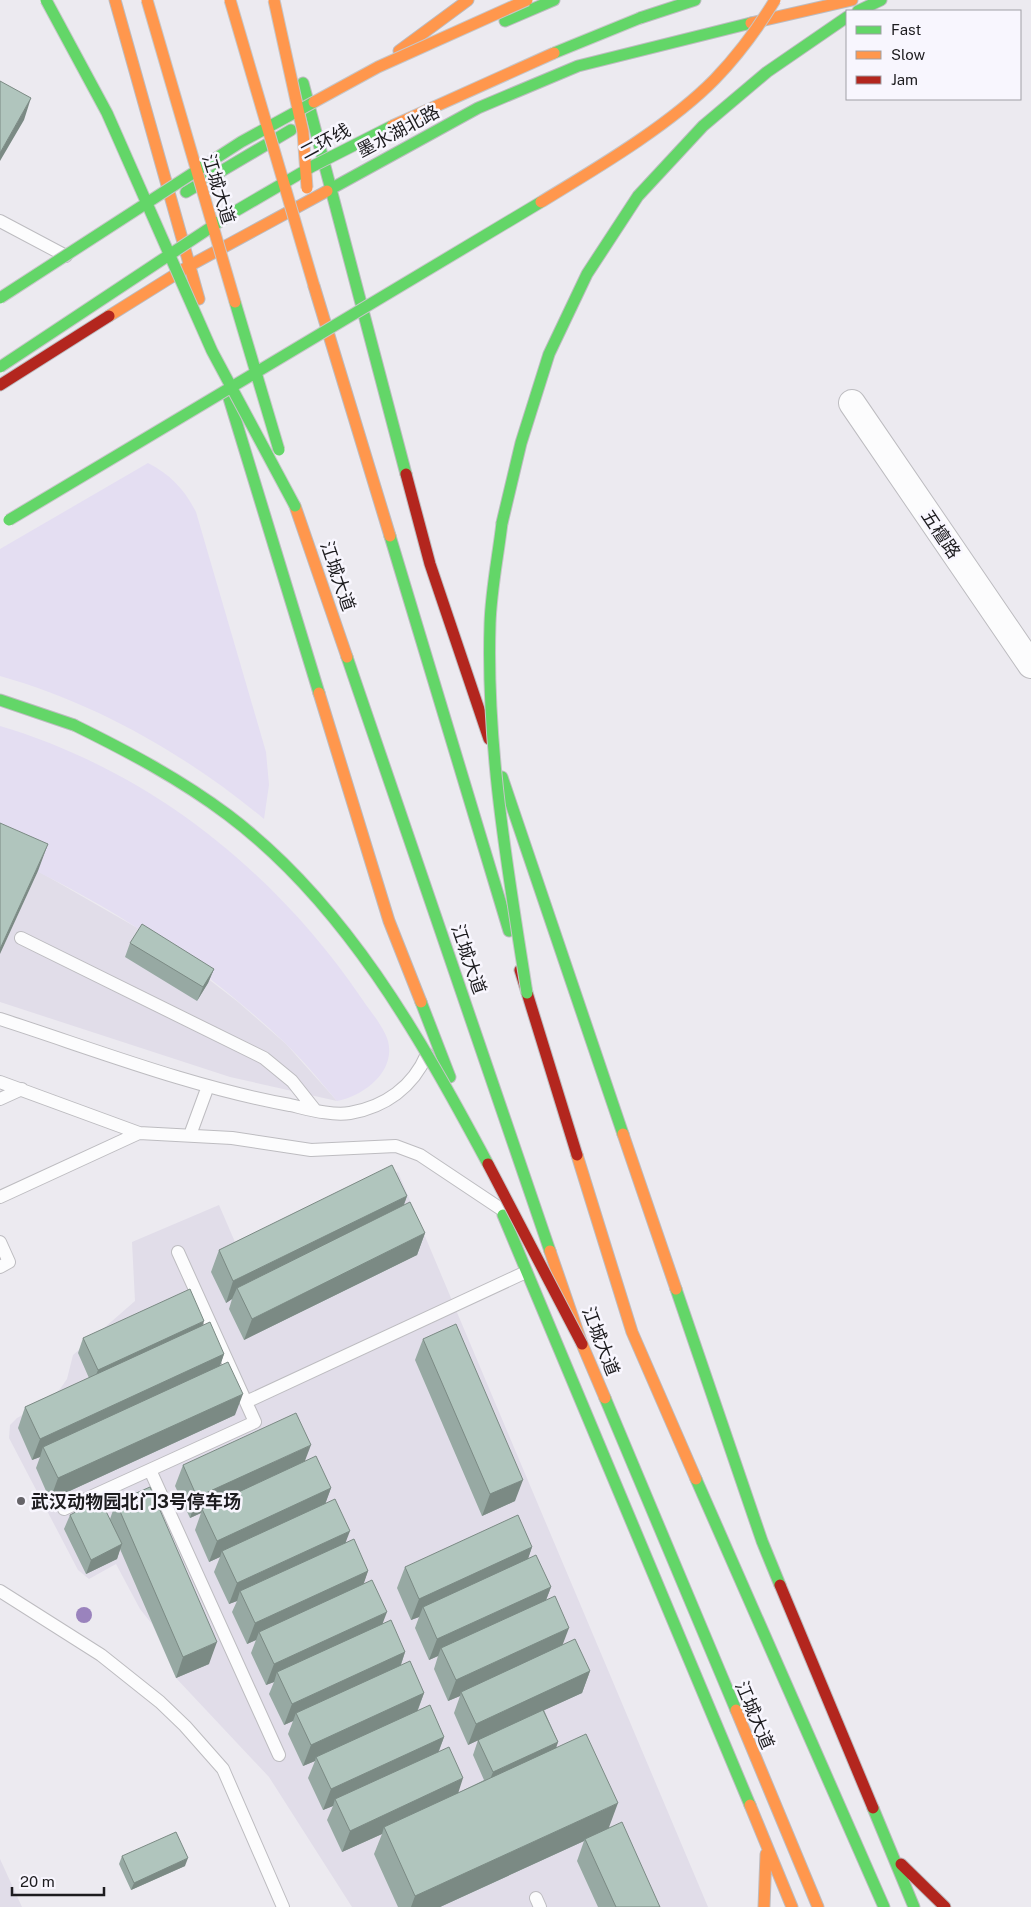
<svg xmlns="http://www.w3.org/2000/svg" width="1031" height="1907" font-family="'Public Sans','Noto Sans SC',sans-serif">
<rect width="100%" height="100%" fill="#eceaf0"/>
<path fill="#e1dde9" d="M 0,854 L 38,871 L 139,929 L 189,964 L 238,1002 L 286,1044 L 337,1101 L 230,1077 L 0,1002 Z
M 398,1172 L 464,1329 L 708,1907 L 352,1907 L 269,1777 L 176,1678 L 152,1624 L 140,1609 L 116,1564 L 89,1579 L 78,1570 L 9,1438 L 10,1425 L 17,1418 L 46,1402 L 60,1389 L 67,1379 L 73,1355 L 135,1301 L 132,1242 L 219,1205 L 235,1242 Z
M 0,1859 L 22,1907 L 0,1907 Z"/>
<path fill="#e4def2" d="M 148,463 C 170,474 185,490 196,512 L 266,752 L 269,785 L 264,819 C 187,755 96,703 0,676 L 0,549 Z
M 0,726 C 61,744 121,773 174,809 C 248,860 312,925 362,999 C 370,1011 384,1027 388,1041 C 396,1072 363,1096 337,1101 C 320,1081 303,1060 284,1042 C 202,964 103,900 0,854 Z"/>
<g fill="none" stroke-linecap="round" stroke-linejoin="round">
<g stroke="#bdbcc0" stroke-width="14">
<path id="lane" d="M 0,221 L 66,256
M 21,938 L 264,1058 L 292,1081 L 315,1110
M 0,1019 C 96,1050 191,1087 290,1105 C 308,1109 332,1116 350,1113 C 385,1107 413,1087 427,1054
M 0,1082 L 139,1133 L 232,1138 L 311,1150 L 396,1146 L 420,1155 L 501,1209
M 0,1099 L 22,1089
M 190,1135 L 208,1086
M 0,1197 L 139,1133
M 0,1242 L 9,1262 L 0,1267
M 246,1402 L 526,1272
M 150,1470 L 279,1755
M 64,1509 L 255,1422 L 178,1252
M 0,1591 L 101,1655 L 160,1702 L 185,1726 L 223,1769 L 283,1907
M 536,1898 L 540,1907"/>
</g>
<g stroke="#bdbcc0" stroke-width="28">
<path id="street" d="M 852,403 L 1031,665"/>
</g>
<g stroke="#bdbcc0" stroke-width="13">
<path id="fast" d="M 858,11 L 881,0
M 640,18 L 695,0
M 505,21 L 554,0
M 303,83 L 406,474
M 327,191 L 478,108 L 578,66 L 751,23
M 186,192 L 291,130
M 228,395 L 319,693
M 502,523 L 521,443 L 549,354 L 587,274 L 638,196 L 703,126 L 767,72 L 847,17
M 390,536 L 509,931
M 347,657 L 550,1251
M 0,700 L 74,725
M 502,777 L 623,1134
M 421,1002 L 450,1077
M 503,1215 L 750,1805
M 676,1289 L 762,1541 L 780,1585
M 605,1398 L 736,1710
M 696,1479 L 884,1907
M 873,1808 L 914,1907"/>
</g>
<g stroke="#bdbcc0" stroke-width="13">
<path id="slow" d="M 115,0 L 199,299
M 751,23 L 852,0
M 399,51 L 468,0
M 314,286 L 390,536
M 109,316 L 189,266 L 327,191
M 295,506 L 347,657
M 319,693 L 389,921 L 421,1002
M 623,1134 L 676,1289
M 577,1155 L 632,1332 L 696,1479
M 550,1251 L 582,1344 L 605,1398
M 736,1710 L 818,1907
M 750,1805 L 792,1907
M 764,1907 L 766,1854"/>
</g>
<g stroke="#bdbcc0" stroke-width="13">
<path id="jam" d="M 0,385 L 109,316
M 406,474 L 430,564 L 489,739
M 520,970 L 577,1155
M 780,1585 L 873,1808
M 901,1864 L 945,1907"/>
</g>
<use href="#lane" stroke="#fcfcfd" stroke-width="12"/>
<use href="#street" stroke="#fcfcfd" stroke-width="26"/>
<use href="#fast" stroke="#63d668" stroke-width="11"/>
<use href="#slow" stroke="#ff974d" stroke-width="11"/>
<use href="#jam" stroke="#b3261e" stroke-width="11"/>
<g stroke="#c6c6c8" stroke-width="13" stroke-linecap="butt">
<path id="fast-bridge" d="M 46,0 L 107,113 L 212,351 L 295,506
M 554,53 L 640,18
M 0,298 L 241,142 L 314,102
M 235,302 L 279,450
M 0,367 L 234,212 L 313,166 L 392,126
M 9,520 L 541,202
M 502,523 C 498,557 491,590 490,624 C 486,748 508,871 527,993
M 74,725 C 127,751 180,779 228,815 C 345,903 420,1037 488,1164"/>
</g>
<g stroke="#c6c6c8" stroke-width="13" stroke-linecap="butt">
<path id="slow-bridge" d="M 147,0 L 235,302
M 230,0 L 314,286
M 274,0 L 303,132 L 307,188
M 314,102 L 378,67 L 527,0
M 392,126 L 554,53
M 541,202 C 597,168 670,125 715,79 C 738,55 758,28 775,0"/>
</g>
<g stroke="#c6c6c8" stroke-width="13" stroke-linecap="butt">
<path id="jam-bridge" d="M 488,1164 L 582,1344"/>
</g>
<use href="#fast-bridge" stroke="#63d668" stroke-width="11"/>
<use href="#slow-bridge" stroke="#ff974d" stroke-width="11"/>
<use href="#jam-bridge" stroke="#b3261e" stroke-width="11"/>
</g>
<circle fill="#9a83bd" cx="84" cy="1615" r="8"/>
<path fill="#97a9a3" d="M 130,943 L 214,969 L 208,983 L 197,1001 L 125,957 Z
M 407,1196 L 404,1205 L 425,1233 L 417,1255 L 244,1340 L 229,1309 L 232,1299 L 226,1303 L 211,1272 L 219,1250 Z
M 203,1325 L 224,1354 L 220,1365 L 235,1415 L 50,1500 L 36,1468 L 40,1457 L 32,1460 L 18,1428 L 25,1407 L 89,1378 L 78,1353 L 83,1338 Z
M 423,1339 L 515,1501 L 482,1516 L 415,1360 Z
M 305,1462 L 331,1488 L 325,1504 L 346,1542 L 368,1571 L 363,1584 L 383,1624 L 405,1652 L 401,1665 L 424,1693 L 418,1710 L 444,1737 L 439,1751 L 458,1793 L 484,1780 L 473,1755 L 478,1740 L 468,1745 L 454,1713 L 460,1696 L 448,1701 L 434,1669 L 438,1656 L 429,1660 L 415,1628 L 419,1617 L 411,1620 L 397,1588 L 405,1567 L 532,1547 L 528,1558 L 551,1587 L 546,1600 L 563,1645 L 590,1671 L 582,1693 L 544,1710 L 558,1742 L 556,1748 L 660,1907 L 598,1907 L 577,1861 L 584,1841 L 440,1907 L 398,1907 L 374,1854 L 382,1834 L 342,1852 L 327,1820 L 333,1806 L 323,1810 L 308,1778 L 315,1761 L 303,1766 L 288,1734 L 293,1721 L 284,1725 L 269,1694 L 274,1682 L 266,1685 L 251,1653 L 256,1640 L 247,1644 L 232,1612 L 237,1601 L 229,1604 L 214,1572 L 220,1557 L 209,1562 L 195,1530 L 201,1513 L 190,1518 L 175,1486 L 183,1465 Z
M 116,1502 L 209,1664 L 176,1678 L 120,1549 L 117,1559 L 86,1574 L 64,1529 L 70,1515 L 110,1519 Z
M 122,1856 L 185,1866 L 131,1890 L 119,1864 Z"/>
<path fill="#7b8a84" d="M 31,98 L 24,120 L 0,161 L 0,153 Z
M 48,844 L 38,871 L 0,954 L 0,949 Z
M 214,969 L 208,983 L 197,1001 L 203,987 Z
M 407,1196 L 399,1217 L 237,1288 L 232,1299 L 226,1303 L 233,1281 Z
M 425,1233 L 417,1255 L 244,1340 L 252,1319 Z
M 204,1321 L 199,1336 L 92,1385 L 98,1370 Z
M 224,1354 L 217,1375 L 43,1447 L 40,1457 L 32,1460 L 40,1439 Z
M 243,1394 L 235,1415 L 50,1500 L 58,1478 Z
M 311,1445 L 303,1466 L 202,1509 L 201,1513 L 190,1518 L 197,1497 Z
M 523,1480 L 515,1501 L 482,1516 L 490,1494 Z
M 331,1488 L 323,1510 L 222,1551 L 220,1557 L 209,1562 L 217,1541 Z
M 350,1531 L 342,1552 L 240,1591 L 237,1601 L 229,1604 L 237,1583 Z
M 122,1544 L 117,1559 L 86,1574 L 91,1560 Z
M 532,1547 L 525,1568 L 423,1607 L 419,1617 L 411,1620 L 419,1599 Z
M 368,1571 L 361,1592 L 259,1632 L 256,1640 L 247,1644 L 255,1623 Z
M 551,1587 L 543,1608 L 441,1648 L 438,1656 L 429,1660 L 437,1639 Z
M 387,1612 L 379,1633 L 277,1672 L 274,1682 L 266,1685 L 274,1664 Z
M 569,1628 L 561,1649 L 461,1692 L 460,1696 L 448,1701 L 456,1680 Z
M 217,1642 L 209,1664 L 176,1678 L 183,1657 Z
M 405,1652 L 398,1673 L 296,1713 L 293,1721 L 284,1725 L 292,1704 Z
M 590,1671 L 582,1693 L 468,1745 L 476,1724 Z
M 424,1693 L 416,1714 L 316,1757 L 315,1761 L 303,1766 L 311,1745 Z
M 444,1737 L 436,1758 L 335,1799 L 333,1806 L 323,1810 L 331,1789 Z
M 558,1742 L 553,1756 L 487,1787 L 493,1772 Z
M 463,1778 L 456,1800 L 384,1827 L 382,1834 L 342,1852 L 350,1831 Z
M 618,1803 L 608,1830 L 585,1839 L 584,1841 L 440,1907 L 411,1907 L 415,1896 Z
M 188,1858 L 185,1866 L 131,1890 L 134,1883 Z"/>
<path fill="#b0c5bd" stroke="#7b8a84" d="M 0,81 L 31,98 L 0,153 Z
M 0,823 L 48,844 L 0,949 Z
M 142,924 L 214,969 L 203,987 L 130,943 Z
M 392,1165 L 407,1196 L 233,1281 L 219,1250 Z
M 410,1202 L 425,1233 L 252,1319 L 237,1288 Z
M 190,1289 L 204,1321 L 98,1370 L 83,1338 Z
M 210,1322 L 224,1354 L 40,1439 L 25,1407 Z
M 456,1324 L 523,1480 L 490,1494 L 423,1339 Z
M 228,1362 L 243,1394 L 58,1478 L 43,1447 Z
M 296,1413 L 311,1445 L 197,1497 L 183,1465 Z
M 316,1456 L 331,1488 L 217,1541 L 202,1509 Z
M 150,1487 L 217,1642 L 183,1657 L 116,1502 Z
M 100,1499 L 122,1544 L 91,1560 L 70,1515 Z
M 335,1499 L 350,1531 L 237,1583 L 222,1551 Z
M 518,1515 L 532,1547 L 419,1599 L 405,1567 Z
M 354,1539 L 368,1571 L 255,1623 L 240,1591 Z
M 536,1555 L 551,1587 L 437,1639 L 423,1607 Z
M 372,1580 L 387,1612 L 274,1664 L 259,1632 Z
M 555,1596 L 569,1628 L 456,1680 L 441,1648 Z
M 391,1620 L 405,1652 L 292,1704 L 277,1672 Z
M 575,1639 L 590,1671 L 476,1724 L 461,1692 Z
M 410,1661 L 424,1693 L 311,1745 L 296,1713 Z
M 430,1705 L 444,1737 L 331,1789 L 316,1757 Z
M 543,1710 L 558,1742 L 493,1772 L 478,1740 Z
M 586,1734 L 618,1803 L 415,1896 L 384,1827 Z
M 449,1747 L 463,1778 L 350,1831 L 335,1799 Z
M 622,1822 L 660,1907 L 616,1907 L 585,1839 Z
M 176,1832 L 188,1858 L 134,1883 L 122,1856 Z"/>
<circle fill="#656468" stroke="#f8f6fe" stroke-width="2" cx="21" cy="1501" r="5"/>
<g text-anchor="middle" dominant-baseline="central" stroke-width="5" stroke-linejoin="round" paint-order="stroke">
<g font-size="18" fill="#1d1c1f" stroke="#f8f6fe">
<text transform="translate(398 131) rotate(-28)">墨水湖北路</text>
<text transform="translate(325 141) rotate(-28)">二环线</text>
<text transform="translate(219 189) rotate(73)">江城大道</text>
<text transform="translate(941 534) rotate(56)">五檀路</text>
<text transform="translate(338 576) rotate(71)">江城大道</text>
<text transform="translate(469 959) rotate(71)">江城大道</text>
<text transform="translate(601 1341) rotate(69)">江城大道</text>
<text transform="translate(755 1715) rotate(67)">江城大道</text>
</g>
<g font-size="18" font-weight="bold" fill="#1d1c1f" stroke="#f8f6fe" text-anchor="start">
<text x="31" y="1501">武汉动物园北门3号停车场</text>
</g>
</g>
<rect x="846" y="10" width="175" height="90" fill="#f8f6fe" stroke="#a09fa5"/>
<rect x="856" y="26" width="25" height="8" fill="#63d668" stroke="#a09fa5"/>
<text x="891" y="35" font-size="15" fill="#1d1c1f">Fast</text>
<rect x="856" y="51" width="25" height="8" fill="#ff974d" stroke="#a09fa5"/>
<text x="891" y="60" font-size="15" fill="#1d1c1f">Slow</text>
<rect x="856" y="76" width="25" height="8" fill="#b3261e" stroke="#a09fa5"/>
<text x="891" y="85" font-size="15" fill="#1d1c1f">Jam</text>
<path d="M12 1887v8h92v-8" fill="none" stroke="#1d1c1f" stroke-width="2.5"/>
<text x="20" y="1887" font-size="15" fill="#1d1c1f" stroke="#f8f6fe" stroke-width="4" paint-order="stroke">20 m</text>
</svg>
